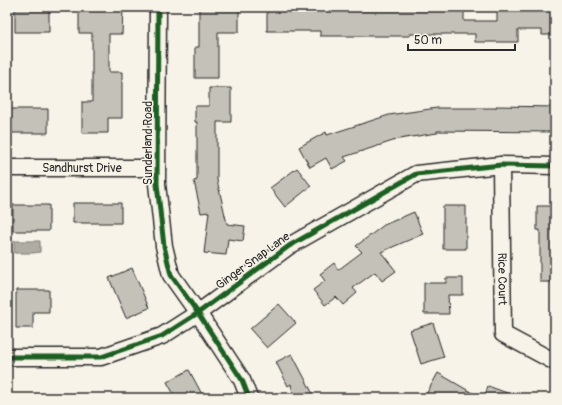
<svg xmlns="http://www.w3.org/2000/svg" width="562" height="405" font-family="Pangolin,sans-serif">
<rect width="100%" height="100%" fill="#f7f3e8"/>
<filter id="ink" filterUnits="userSpaceOnUse"><feTurbulence type="fractalNoise" baseFrequency=".025" numOctaves="2"/><feDisplacementMap in="SourceGraphic" scale="8" xChannelSelector="R" yChannelSelector="G"/><feConvolveMatrix kernelMatrix="1 2 1 2 8 2 1 2 1" color-interpolation-filters="sRGB"/></filter>
<g filter="url(#ink)">
<path fill="#afaca4" stroke="#7a7874" d="M 14,241 L 40,241 L 40,252 L 33,253 L 14,253 Z"/>
<path fill="#c4c1b9" stroke="#2b2b2b" d="M 199,8 L 239,8 L 239,32 L 218,32 L 218,78 L 195,78 L 195,47 L 199,47 Z
M 15,9 L 49,9 L 49,32 L 15,32 Z
M 79,9 L 123,9 L 122,34 L 109,34 L 109,72 L 122,72 L 122,118 L 108,118 L 108,133 L 82,133 L 82,102 L 92,102 L 92,33 L 79,33 Z
M 267,9 L 303,9 L 303,10 L 374,10 L 374,9 L 464,9 L 464,21 L 497,21 L 497,10 L 555,11 L 555,35 L 542,35 L 542,30 L 518,30 L 518,42 L 475,42 L 475,34 L 410,34 L 410,36 L 320,36 L 320,31 L 267,31 Z
M 209,88 L 231,88 L 231,122 L 217,122 L 217,180 L 227,224 L 245,226 L 243,241 L 228,239 L 226,255 L 204,253 L 209,212 L 201,213 L 194,181 L 197,180 L 197,122 L 195,122 L 195,106 L 209,106 Z
M 496,106 L 555,107 L 555,132 L 437,131 L 437,133 L 399,139 L 344,157 L 347,161 L 332,169 L 326,158 L 310,167 L 299,147 L 326,132 L 327,135 L 389,115 L 437,108 L 496,108 Z
M 7,109 L 48,109 L 48,133 L 7,133 Z
M 297,168 L 311,186 L 285,207 L 270,188 Z
M 73,203 L 121,203 L 121,223 L 73,223 Z
M 13,205 L 49,205 L 49,231 L 13,231 Z
M 443,206 L 466,206 L 466,249 L 443,249 Z
M 537,206 L 555,206 L 555,282 L 540,282 L 540,230 L 537,230 Z
M 414,212 L 423,234 L 381,252 L 396,271 L 382,281 L 375,272 L 353,288 L 357,293 L 343,305 L 336,297 L 325,305 L 313,290 L 325,281 L 320,274 L 334,263 L 338,270 L 362,252 L 356,246 L 384,225 Z
M 132,268 L 149,308 L 126,318 L 109,278 Z
M 446,278 L 463,278 L 463,295 L 448,295 L 449,314 L 424,314 L 424,283 L 446,283 Z
M 16,290 L 49,290 L 49,312 L 33,312 L 33,328 L 16,328 Z
M 279,304 L 296,323 L 267,348 L 250,329 Z
M 433,323 L 444,357 L 421,364 L 410,330 Z
M 292,354 L 315,398 L 294,398 L 291,384 L 288,386 L 276,362 Z
M 189,370 L 204,398 L 176,398 L 167,382 Z
M 438,373 L 481,398 L 424,398 Z
M 488,386 L 518,397 L 518,398 L 484,398 Z"/>
<g fill="none" stroke-linecap="round" stroke-linejoin="round">
<g stroke="#2b2b2b" stroke-width="19">
<g id="street">
<path d="M 158,7 L 157,184 L 164,246 L 171,275 L 198,313 L 242,380 L 249,398"/>
<path id="s1" d="M 501,165 L 503,334 L 555,362"/>
<path id="s2" d="M 7,168 L 157,168"/>
<path d="M 7,357 L 101,357 L 162,336 L 198,313 L 289,246 L 416,174 L 501,165 L 555,166"/>
</g>
</g>
<use href="#street" stroke="#f7f3e8" stroke-width="16"/>
<g stroke="#f7f3e8" stroke-width="8">
<path id="cycleway" d="M 158,7 L 157,184 L 164,246 L 171,275 L 198,313 L 242,380 L 249,398
M 7,357 L 101,357 L 162,336 L 198,313 L 289,246 L 416,174 L 501,165 L 555,166"/>
</g>
<use href="#cycleway" stroke="#1b5e20" stroke-width="5"/>
</g>
</g>
<g text-anchor="middle" dominant-baseline="central" stroke-width="3" stroke-linejoin="round" paint-order="stroke">
<g font-size="12" fill="#2b2b2b" stroke="#f7f3e8">
<text transform="translate(148 143) rotate(-90)">Sunderland Road</text>
<text stroke="none"><textPath href="#s2" startOffset="75">Sandhurst Drive</textPath></text>
<text transform="translate(253 261) rotate(-36)">Ginger Snap Lane</text>
<text stroke="none"><textPath href="#s1" startOffset="114">Rice Court</textPath></text>
</g>
</g>
<rect width="562" height="405" fill="none" stroke="#f7f3e8" stroke-width="24"/>
<rect x="12" y="12" width="538" height="381" fill="none" stroke="#2b2b2b" stroke-width="1.5" filter="url(#ink)"/>
<path d="M408 44v6h107v-6" fill="none" stroke="#2b2b2b" stroke-width="2"/>
<text x="414" y="44" font-size="12" fill="#2b2b2b" stroke="#f7f3e8" stroke-width="3" paint-order="stroke">50 m</text>
</svg>
